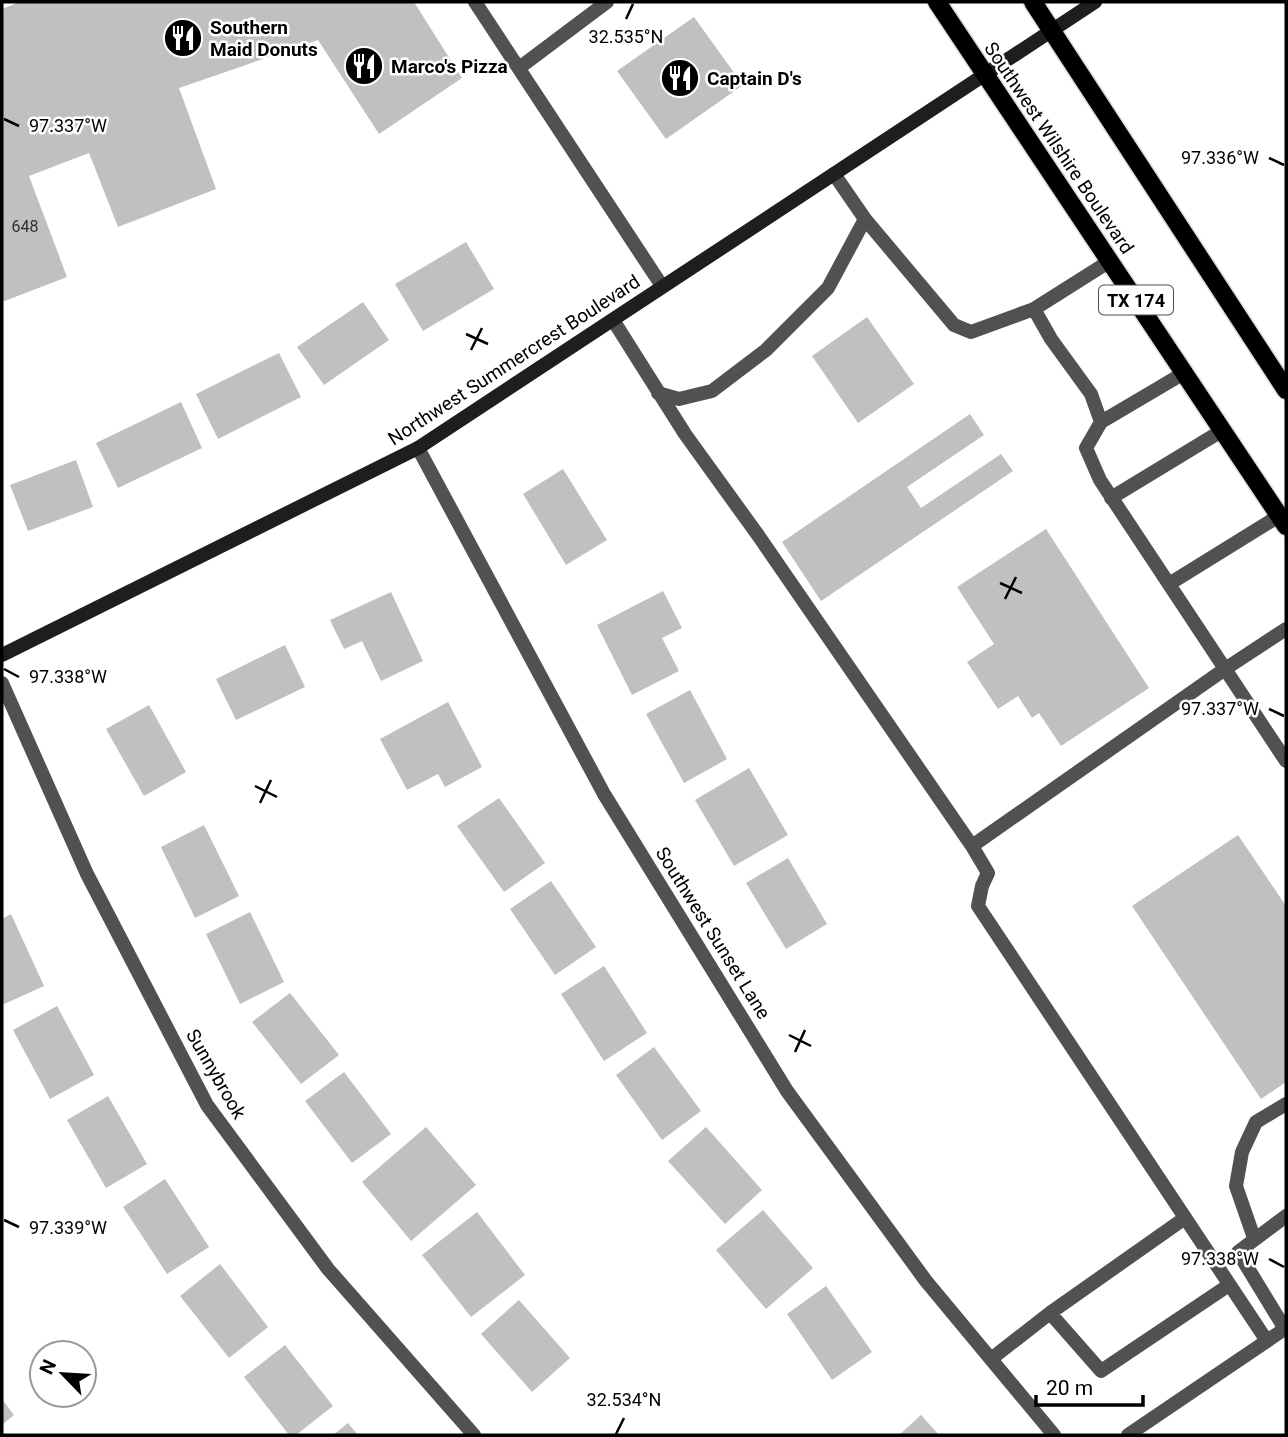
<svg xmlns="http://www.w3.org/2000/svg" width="1288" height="1437" font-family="Roboto,sans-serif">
<rect width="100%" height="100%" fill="#fff"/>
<path fill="#c0c0c0" d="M 20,2 L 414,2 L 462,78 L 379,134 L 318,40 L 179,88 L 216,189 L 118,227 L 89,153 L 29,176 L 67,277 L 2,302 L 2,9 Z
M 694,17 L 743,85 L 666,139 L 617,71 Z
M 466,242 L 494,289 L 423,331 L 395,284 Z
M 363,302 L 389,340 L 324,385 L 297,347 Z
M 867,317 L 914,384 L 858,423 L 812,356 Z
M 279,353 L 301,397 L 218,439 L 196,394 Z
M 181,402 L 202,448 L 118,488 L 96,443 Z
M 970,414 L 984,435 L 907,487 L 921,508 L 1001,454 L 1013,471 L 821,601 L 782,542 Z
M 76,460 L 93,507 L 28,531 L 10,485 Z
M 563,469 L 607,540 L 566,565 L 523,494 Z
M 1046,529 L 1149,688 L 1061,746 L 1039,713 L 1032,718 L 1018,696 L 998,709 L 967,662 L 994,644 L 957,587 Z
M 663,591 L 682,628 L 662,638 L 679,671 L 632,695 L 597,625 Z
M 391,592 L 423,661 L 381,681 L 362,641 L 344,649 L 330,620 Z
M 285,645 L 305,687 L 236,720 L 216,679 Z
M 690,690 L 727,759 L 684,783 L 646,714 Z
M 448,702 L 482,767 L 445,787 L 438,774 L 407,790 L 380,739 Z
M 149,705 L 186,772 L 144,796 L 106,729 Z
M 749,768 L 788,835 L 734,866 L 695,800 Z
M 499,798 L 545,863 L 504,892 L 457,826 Z
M 204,825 L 239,896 L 195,918 L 161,847 Z
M 1238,835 L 1286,906 L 1286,1082 L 1261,1099 L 1132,906 Z
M 788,858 L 827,924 L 786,949 L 746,883 Z
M 551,881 L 596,947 L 555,975 L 510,909 Z
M 250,912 L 284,982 L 240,1004 L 206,934 Z
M 11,914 L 44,986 L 2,1005 L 2,919 Z
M 604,966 L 647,1033 L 604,1061 L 561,994 Z
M 290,993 L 339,1055 L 301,1084 L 252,1022 Z
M 57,1006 L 94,1075 L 50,1099 L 13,1030 Z
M 654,1047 L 701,1111 L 662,1140 L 616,1075 Z
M 344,1072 L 391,1134 L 352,1163 L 305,1101 Z
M 108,1096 L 147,1164 L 106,1188 L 67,1120 Z
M 426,1127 L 476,1185 L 411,1241 L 362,1182 Z
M 706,1127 L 762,1190 L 725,1224 L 668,1161 Z
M 165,1179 L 209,1247 L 167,1274 L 123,1207 Z
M 763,1210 L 813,1268 L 766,1309 L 716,1250 Z
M 477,1212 L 525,1275 L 471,1317 L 422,1255 Z
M 220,1264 L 268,1327 L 229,1358 L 180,1296 Z
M 826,1286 L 872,1352 L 832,1380 L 787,1314 Z
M 519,1300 L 570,1358 L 532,1392 L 481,1334 Z
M 285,1345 L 333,1406 L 296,1435 L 289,1435 L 244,1377 Z
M 2,1399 L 14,1415 L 2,1425 Z
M 921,1415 L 939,1435 L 899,1435 Z
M 348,1423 L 358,1435 L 333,1435 Z"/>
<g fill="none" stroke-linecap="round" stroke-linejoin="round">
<g stroke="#dbdbdb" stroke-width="21">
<path id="primary" d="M 937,2 L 1286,526
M 1033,2 L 1286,390"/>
</g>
<path stroke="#515151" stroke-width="14" d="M 475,2 L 662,286
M 519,68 L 607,2
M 865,219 L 954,325 L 971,332 L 1034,309 L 1051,339 L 1091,394 L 1101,422 L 1086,448 L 1100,480 L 1286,761
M 1034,309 L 1110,261
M 613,320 L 685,434 L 760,538 L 972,846 L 988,873 L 982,886 L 978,906 L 1267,1341
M 658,393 L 679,399 L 712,391 L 766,350 L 828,288 L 865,219 L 834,174
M 1101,422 L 1184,373
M 1111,498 L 1223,430
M 1169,584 L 1279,516
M 972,846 L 1225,669 L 1286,629
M 1254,1238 L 1236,1186 L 1242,1152 L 1256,1122 L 1286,1104
M 1050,1313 L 1101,1371 L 1229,1285
M 1285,1329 L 1238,1252 L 1286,1216
M 991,1359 L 1050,1313 L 1185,1218"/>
<path stroke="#515151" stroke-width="14" d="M 418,448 L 604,794 L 787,1091 L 926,1281 L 1054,1435
M 2,683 L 87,874 L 207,1105 L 328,1269 L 474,1435
M 1128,1435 L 1286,1328"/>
<path stroke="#1e1e1e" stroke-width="14" d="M 2,655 L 418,448 L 1095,2"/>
<use href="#primary" stroke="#000" stroke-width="18"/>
</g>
<path fill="none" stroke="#000" stroke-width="2.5" d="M 626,19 L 633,4M 4,119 L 19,126M 1269,158 L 1284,165M 466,334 L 488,344M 471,350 L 482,328M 1000,583 L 1022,593M 1005,599 L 1016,577M 4,669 L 19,677M 1269,709 L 1284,716M 255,786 L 277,797M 260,803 L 271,780M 789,1035 L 811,1046M 795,1052 L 805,1030M 4,1220 L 19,1227M 1269,1259 L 1284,1267M 616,1434 L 624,1418"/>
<defs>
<g id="restaurant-disc" transform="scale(2.0125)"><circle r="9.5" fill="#000" stroke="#fff"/><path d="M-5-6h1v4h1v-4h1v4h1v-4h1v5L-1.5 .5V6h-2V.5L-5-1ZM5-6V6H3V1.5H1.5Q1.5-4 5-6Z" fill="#fff"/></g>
</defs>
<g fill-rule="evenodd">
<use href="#restaurant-disc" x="183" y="38"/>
<use href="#restaurant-disc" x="364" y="66"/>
<use href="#restaurant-disc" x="680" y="78"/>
</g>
<g text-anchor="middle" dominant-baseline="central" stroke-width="5" stroke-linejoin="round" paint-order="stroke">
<g font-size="16" fill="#303030">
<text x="25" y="226">648</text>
</g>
<rect fill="#fff" stroke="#4c4c4c" stroke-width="2" x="1099" y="285.5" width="74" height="29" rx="5"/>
<g font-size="18" font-weight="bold" fill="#000">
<text x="1136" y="300">TX 174</text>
</g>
<g font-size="19" font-weight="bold" fill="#000" stroke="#fff" text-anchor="start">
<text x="210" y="27">Southern<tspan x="210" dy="22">Maid Donuts</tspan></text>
<text x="391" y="66">Marco's Pizza</text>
<text x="707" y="78">Captain D's</text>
</g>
<g font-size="19" fill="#000" stroke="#fff">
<text transform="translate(1059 148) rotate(56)">Southwest Wilshire Boulevard</text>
<text transform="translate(514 360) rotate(-33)">Northwest Summercrest Boulevard</text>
<text transform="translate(713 933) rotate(58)">Southwest Sunset Lane</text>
<text transform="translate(216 1074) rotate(60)">Sunnybrook</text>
</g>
</g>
<g font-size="18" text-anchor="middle" fill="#000" stroke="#fff" stroke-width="5" stroke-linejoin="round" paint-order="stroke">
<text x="626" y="43">32.535°N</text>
<text x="68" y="132">97.337°W</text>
<text x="1220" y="164">97.336°W</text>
<text x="68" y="683">97.338°W</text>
<text x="1220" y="715">97.337°W</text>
<text x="68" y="1234">97.339°W</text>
<text x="1220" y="1265">97.338°W</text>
<text x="624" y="1406">32.534°N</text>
</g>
<rect width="1288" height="1437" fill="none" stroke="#000000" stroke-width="7"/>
<g transform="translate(63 1374) rotate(295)"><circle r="33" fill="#ffffff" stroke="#999999" stroke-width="2"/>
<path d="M0-5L12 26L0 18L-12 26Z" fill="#000000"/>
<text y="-10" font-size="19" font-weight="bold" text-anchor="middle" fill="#000000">N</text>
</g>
<path d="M1036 1395v10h107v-10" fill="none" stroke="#000000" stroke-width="3.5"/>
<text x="1046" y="1395" font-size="21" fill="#000000" stroke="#ffffff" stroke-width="5" paint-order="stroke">20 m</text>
</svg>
